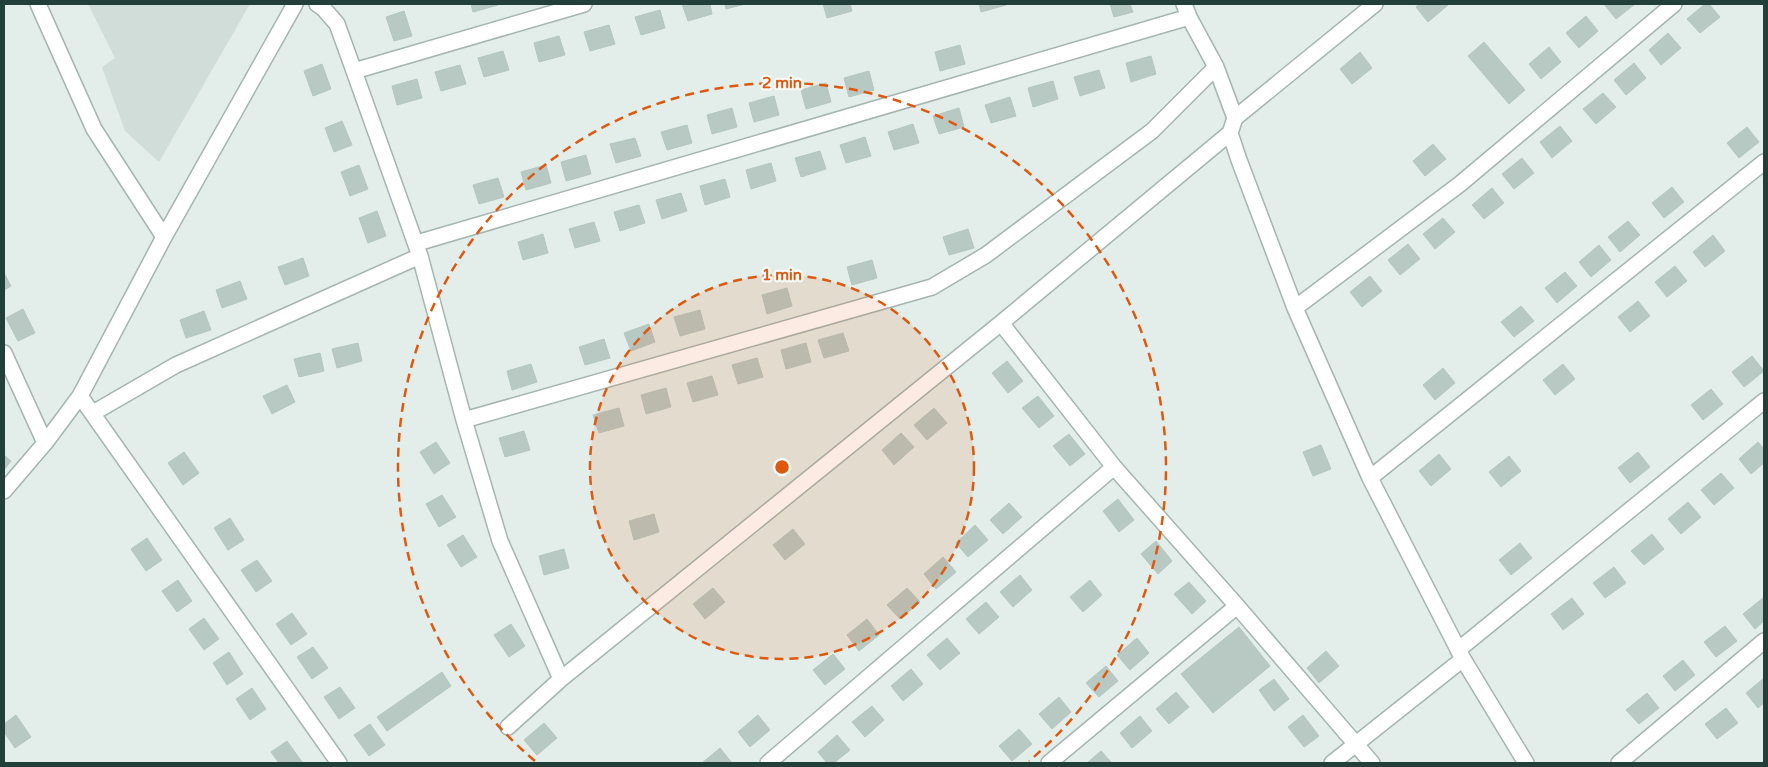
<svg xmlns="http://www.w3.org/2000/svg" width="1768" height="767" font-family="'Varela Round',sans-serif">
<rect width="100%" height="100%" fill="#e3ede9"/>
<path fill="#d1ddd8" d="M 88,4 L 250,4 L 159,162 L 125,131 L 102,67 L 115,58 Z"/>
<path fill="#b8c8c2" stroke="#b5c7c1" d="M 471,4 L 498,4 L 498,5 L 473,12 Z
M 682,4 L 710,4 L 712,14 L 688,21 Z
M 725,4 L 745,4 L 726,9 Z
M 823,4 L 850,4 L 852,11 L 827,18 Z
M 979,4 L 1006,4 L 1006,5 L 981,12 Z
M 1110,4 L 1130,4 L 1133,12 L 1114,17 Z
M 1419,4 L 1447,4 L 1448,5 L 1428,22 L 1416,7 Z
M 1604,4 L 1635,4 L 1616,19 Z
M 1705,4 L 1709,4 L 1720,17 L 1700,33 L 1687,19 Z
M 660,10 L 665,28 L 641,35 L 635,17 Z
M 404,11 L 412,36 L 394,41 L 386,17 Z
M 1586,16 L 1598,31 L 1579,48 L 1566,33 Z
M 609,25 L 615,44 L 590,51 L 584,32 Z
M 1668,33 L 1681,48 L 1661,65 L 1649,50 Z
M 559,36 L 565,55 L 539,62 L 534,43 Z
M 1484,42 L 1525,90 L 1509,104 L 1468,56 Z
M 960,45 L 965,64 L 940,71 L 935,52 Z
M 1549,47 L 1561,62 L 1541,79 L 1529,64 Z
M 503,51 L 509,70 L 484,77 L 478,58 Z
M 1360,52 L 1372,68 L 1352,84 L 1340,69 Z
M 1151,56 L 1156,74 L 1131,82 L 1126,63 Z
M 1634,63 L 1646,78 L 1626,95 L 1614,80 Z
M 322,64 L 331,89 L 313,96 L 304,71 Z
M 460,65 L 466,84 L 441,91 L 435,72 Z
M 1099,70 L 1105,88 L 1080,96 L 1074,77 Z
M 869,71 L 874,90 L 849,97 L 844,78 Z
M 417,79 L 422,98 L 397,105 L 392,86 Z
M 1053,81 L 1058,99 L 1033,107 L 1028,88 Z
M 826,83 L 831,102 L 806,109 L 801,90 Z
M 1603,93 L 1616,107 L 1596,124 L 1583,109 Z
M 774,96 L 779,115 L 754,122 L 749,103 Z
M 1010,97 L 1016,116 L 991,123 L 985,105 Z
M 732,108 L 737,127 L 712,134 L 707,115 Z
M 959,108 L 964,127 L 939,134 L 933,116 Z
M 342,121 L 352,145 L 334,152 L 325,128 Z
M 913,124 L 919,143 L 894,150 L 888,132 Z
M 687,125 L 692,143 L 667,150 L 661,132 Z
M 1560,126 L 1572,141 L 1552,158 L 1540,142 Z
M 1747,127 L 1759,142 L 1739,158 L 1727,143 Z
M 865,137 L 871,156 L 846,163 L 840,145 Z
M 635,138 L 641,156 L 616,163 L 610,144 Z
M 1433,144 L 1446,159 L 1425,176 L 1413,161 Z
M 820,151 L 826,169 L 801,177 L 795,158 Z
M 586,155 L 591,174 L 566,181 L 561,162 Z
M 1522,158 L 1534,173 L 1514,189 L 1502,174 Z
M 771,163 L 776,181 L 751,189 L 746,170 Z
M 359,165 L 368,189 L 350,196 L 341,172 Z
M 546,165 L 551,183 L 526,190 L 521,172 Z
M 498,178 L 504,197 L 479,204 L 473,185 Z
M 725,179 L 730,197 L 705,205 L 700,186 Z
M 1672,187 L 1684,202 L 1664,218 L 1652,203 Z
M 1492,188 L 1504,203 L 1484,219 L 1472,205 Z
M 681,193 L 687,211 L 662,219 L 656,200 Z
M 639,205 L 645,223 L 620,231 L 614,212 Z
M 377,211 L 386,236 L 368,243 L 359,218 Z
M 1443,218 L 1455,232 L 1435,249 L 1423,234 Z
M 1628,221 L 1640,235 L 1620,252 L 1608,237 Z
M 594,222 L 600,241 L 575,248 L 569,229 Z
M 968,229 L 974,248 L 949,255 L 943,237 Z
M 543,234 L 548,253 L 523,260 L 518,242 Z
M 1713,235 L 1725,251 L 1705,267 L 1693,252 Z
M 1408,244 L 1420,259 L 1400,275 L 1388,260 Z
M 1599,245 L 1611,260 L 1591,277 L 1579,262 Z
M 303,258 L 309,276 L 285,285 L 278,267 Z
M 872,260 L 877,278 L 852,285 L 847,267 Z
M 1675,266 L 1687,281 L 1667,297 L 1655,282 Z
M 1565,272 L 1577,286 L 1557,303 L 1545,288 Z
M 4,273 L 11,286 L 4,290 Z
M 1370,276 L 1382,291 L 1362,307 L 1350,292 Z
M 240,281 L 247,299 L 222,308 L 216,290 Z
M 787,288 L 792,306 L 767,314 L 762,295 Z
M 1638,301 L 1650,316 L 1630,332 L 1618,317 Z
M 1521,306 L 1534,321 L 1514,337 L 1501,322 Z
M 23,309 L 35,333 L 18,341 L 6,318 Z
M 700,310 L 705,329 L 680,336 L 674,317 Z
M 204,311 L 211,330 L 186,338 L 180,320 Z
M 649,324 L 655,342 L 631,351 L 624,333 Z
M 843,333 L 849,351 L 824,358 L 818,340 Z
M 604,339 L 610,358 L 585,365 L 579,347 Z
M 358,343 L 362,361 L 337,368 L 332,349 Z
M 806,343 L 811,362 L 786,369 L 781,350 Z
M 320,353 L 324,371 L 299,377 L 294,359 Z
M 1752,356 L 1764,371 L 1744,387 L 1732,372 Z
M 757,358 L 763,377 L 738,384 L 732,365 Z
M 1007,361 L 1023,381 L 1008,393 L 992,373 Z
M 531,364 L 537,382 L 512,390 L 507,371 Z
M 1563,364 L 1575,379 L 1555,395 L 1543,380 Z
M 1443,368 L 1455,383 L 1435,400 L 1423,385 Z
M 712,376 L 718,395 L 693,402 L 687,383 Z
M 287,385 L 295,402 L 272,414 L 263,396 Z
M 666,388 L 671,407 L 646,414 L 641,395 Z
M 1711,389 L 1723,404 L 1703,420 L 1691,405 Z
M 1038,396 L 1054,416 L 1039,428 L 1022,408 Z
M 619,408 L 624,426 L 599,433 L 593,415 Z
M 934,408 L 947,423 L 927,440 L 914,425 Z
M 524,431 L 530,450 L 505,457 L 499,438 Z
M 901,433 L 914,447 L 894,465 L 882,450 Z
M 1069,434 L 1085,454 L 1070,466 L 1053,446 Z
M 436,442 L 450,463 L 434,474 L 420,452 Z
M 1758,442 L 1764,449 L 1764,463 L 1751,474 L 1739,459 Z
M 1321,445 L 1331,469 L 1313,476 L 1303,452 Z
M 184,452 L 199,473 L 183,485 L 168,463 Z
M 1638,452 L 1650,467 L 1630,483 L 1618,468 Z
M 1439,454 L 1451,469 L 1431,486 L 1419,471 Z
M 4,455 L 11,461 L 4,470 Z
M 1509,456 L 1521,471 L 1501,487 L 1489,472 Z
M 1721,473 L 1734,488 L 1714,505 L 1701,490 Z
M 442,495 L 456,517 L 439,527 L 426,504 Z
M 1118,499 L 1134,520 L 1119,532 L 1103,511 Z
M 1688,502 L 1701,517 L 1681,534 L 1668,519 Z
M 1009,503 L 1022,517 L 1003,534 L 990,520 Z
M 654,514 L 659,532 L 634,540 L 629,521 Z
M 230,518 L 244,540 L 228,550 L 214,528 Z
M 975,525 L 988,540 L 968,557 L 956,543 Z
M 793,529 L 805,544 L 785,560 L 773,545 Z
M 1652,534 L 1664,549 L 1644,565 L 1631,551 Z
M 463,535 L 477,557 L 461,567 L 447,545 Z
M 147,538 L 162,560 L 146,571 L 131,549 Z
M 1156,541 L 1172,561 L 1158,574 L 1141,554 Z
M 1520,543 L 1532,558 L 1511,575 L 1499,560 Z
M 564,549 L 569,568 L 544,575 L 539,556 Z
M 943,557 L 956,572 L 936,589 L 924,574 Z
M 257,560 L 272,581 L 256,592 L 241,570 Z
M 1614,567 L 1626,583 L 1605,598 L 1593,583 Z
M 1020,575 L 1032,590 L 1013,607 L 1000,592 Z
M 178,580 L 192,601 L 177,612 L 162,591 Z
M 1090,580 L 1102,595 L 1083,612 L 1070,597 Z
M 1189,582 L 1206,601 L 1192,614 L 1174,594 Z
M 713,588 L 725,602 L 705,619 L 693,604 Z
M 907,588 L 920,602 L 900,619 L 887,605 Z
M 1572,598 L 1584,614 L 1563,630 L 1551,614 Z
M 1763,598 L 1764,600 L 1764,621 L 1755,629 L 1743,614 Z
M 986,602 L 999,617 L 979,634 L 966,619 Z
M 292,613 L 307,634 L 291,645 L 276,624 Z
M 204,618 L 219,639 L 204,650 L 189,629 Z
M 867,619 L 879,635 L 859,651 L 847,635 Z
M 511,624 L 525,646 L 509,657 L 494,635 Z
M 1725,626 L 1737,641 L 1716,657 L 1704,642 Z
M 1239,627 L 1270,666 L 1213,713 L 1181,674 Z
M 947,638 L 960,653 L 940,670 L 927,655 Z
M 1137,638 L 1149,653 L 1130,670 L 1117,655 Z
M 313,647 L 328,668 L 312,679 L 297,657 Z
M 1326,651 L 1339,666 L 1319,683 L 1307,668 Z
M 229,652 L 243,674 L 227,685 L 213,663 Z
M 833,654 L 845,669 L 825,685 L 813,670 Z
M 1683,660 L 1695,675 L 1675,691 L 1663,676 Z
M 1106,666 L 1118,681 L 1099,697 L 1086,683 Z
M 911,669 L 923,684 L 903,701 L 891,686 Z
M 442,672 L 451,686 L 387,731 L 377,717 Z
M 1764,678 L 1764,703 L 1758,708 L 1746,693 Z
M 1274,679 L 1289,699 L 1274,711 L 1259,690 Z
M 340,687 L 355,708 L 339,719 L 324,697 Z
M 252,688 L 266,709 L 250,720 L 236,699 Z
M 1176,692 L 1189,707 L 1169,724 L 1156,709 Z
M 1647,693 L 1659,708 L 1639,724 L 1626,710 Z
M 1059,697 L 1071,712 L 1052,729 L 1039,714 Z
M 872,706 L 884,720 L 865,737 L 852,722 Z
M 1726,708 L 1738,723 L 1717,739 L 1705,724 Z
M 16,715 L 31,737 L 15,748 L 4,732 L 4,724 Z
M 758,715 L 770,730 L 750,747 L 738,732 Z
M 1303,715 L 1319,736 L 1304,747 L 1288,727 Z
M 1140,716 L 1152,731 L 1132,748 L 1120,733 Z
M 544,723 L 557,738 L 537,755 L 524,740 Z
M 370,724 L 385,745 L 369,756 L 354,735 Z
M 1019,729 L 1032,744 L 1012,761 L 999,746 Z
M 837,735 L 850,750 L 834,763 L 827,763 L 818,752 Z
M 287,741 L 302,762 L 300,763 L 279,763 L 271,752 Z
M 720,748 L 732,763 L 702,763 Z
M 1101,751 L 1112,763 L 1087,763 Z"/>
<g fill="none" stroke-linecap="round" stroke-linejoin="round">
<g stroke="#a5b5b1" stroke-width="18">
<path id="minor" d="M 38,4 L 94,129 L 164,237
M 317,4 L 324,9 L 337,24 L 354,71 L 420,256 L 464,420 L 500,541 L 561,679
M 1184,4 L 1189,17 L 1216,67 L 1235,118
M 1375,4 L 1235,118 L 1230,133 L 1239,160 L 1295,308 L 1370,478 L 1463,659 L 1526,763
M 354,71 L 584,4
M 417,243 L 1189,17
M 1295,308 L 1460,184 L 1674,4
M 1001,323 L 1114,467 L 1237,606 L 1372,763
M 4,353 L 45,443
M 80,396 L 339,763
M 93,413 L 176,365 L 420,256
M 464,420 L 932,287 L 986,255 L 1152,131 L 1216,67
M 1370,478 L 1764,162
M 4,491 L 45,443 L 80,396 L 164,237 L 295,4
M 1458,650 L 1764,401
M 508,727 L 561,679 L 1001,323 L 1230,133
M 768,763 L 1114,467
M 1049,763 L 1237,606
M 1332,763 L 1463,659
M 1619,763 L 1764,641"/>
</g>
<use href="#minor" stroke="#fff" stroke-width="15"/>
</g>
<circle cx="782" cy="467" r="192" fill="#de580e" fill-opacity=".12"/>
<g fill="none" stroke="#de580e" stroke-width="2.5" stroke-dasharray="9 6">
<circle cx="782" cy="467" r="192"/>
<path d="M535 761A384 384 0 1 1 1029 761"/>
</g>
<circle cx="782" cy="467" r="8" fill="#de580e" stroke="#f3f9f7" stroke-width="2.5"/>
<g font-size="15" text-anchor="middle" font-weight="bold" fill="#de580e" stroke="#f3f9f7" stroke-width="4.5" stroke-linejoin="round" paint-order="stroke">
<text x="782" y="88">2 min</text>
<text x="782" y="280">1 min</text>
</g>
<rect width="1768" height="767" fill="none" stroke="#223f39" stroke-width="10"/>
</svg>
